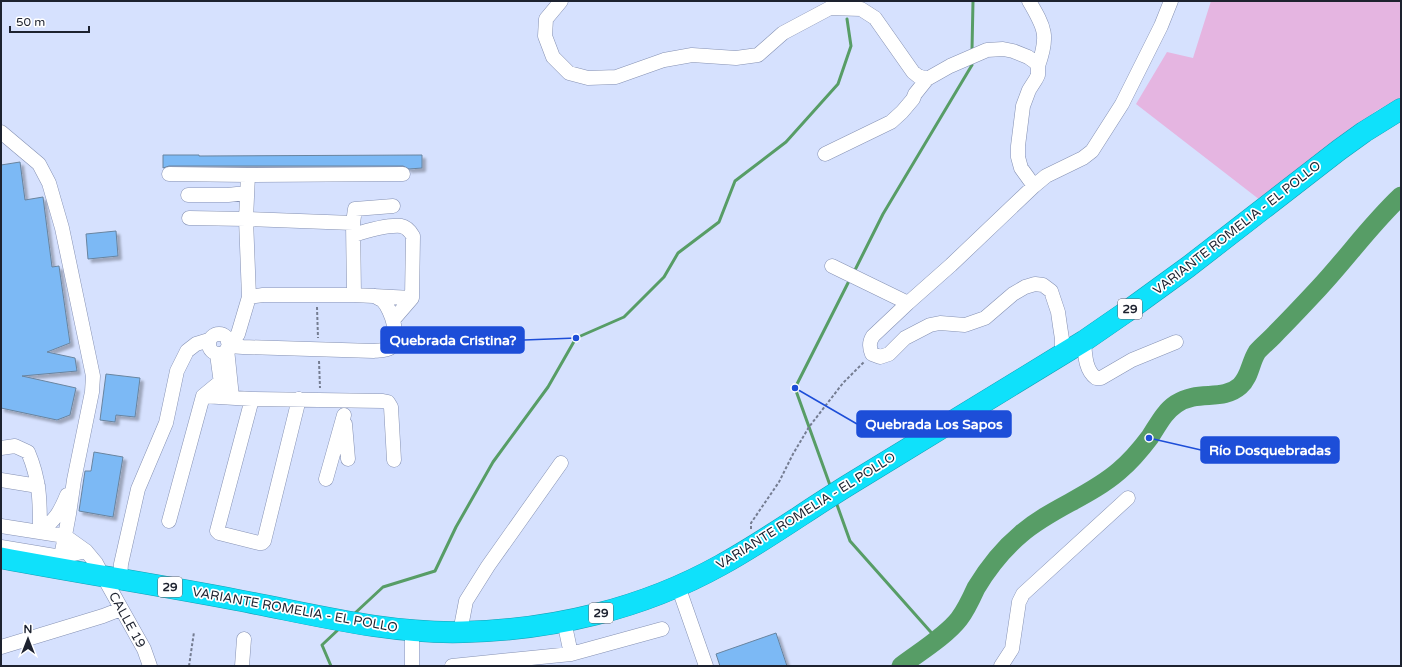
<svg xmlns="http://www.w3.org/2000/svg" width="1402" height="667" font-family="'Varela Round',sans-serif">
<defs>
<filter id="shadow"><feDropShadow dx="3.5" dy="3.5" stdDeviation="1" flood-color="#0004"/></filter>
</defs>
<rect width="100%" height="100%" fill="#d6e1fe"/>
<path fill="#e5b5e1" d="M 1211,1 L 1401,1 L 1401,97 L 1376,111 L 1260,200 L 1136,104 L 1167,52 L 1193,58 Z"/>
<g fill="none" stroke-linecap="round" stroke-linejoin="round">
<path stroke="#579d66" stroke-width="3" d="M 972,50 L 973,1
M 854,272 L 883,214 L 972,65
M 831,488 L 795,388 L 850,279
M 836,502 L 850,541 L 937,639
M 354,614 L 383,587 L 435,571 L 456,527 L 493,462 L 548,387 L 576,338 L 624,317 L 664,277 L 678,253 L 719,222 L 735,181 L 786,142 L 838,84 L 851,46 L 847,19
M 331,666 L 322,645 L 340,628"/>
<path stroke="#579d66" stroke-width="19" d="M 901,666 C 918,653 946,636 959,619 C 966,610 971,599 976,588 C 988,568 1003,549 1021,534 C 1051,508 1089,497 1119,471 C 1131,461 1141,449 1150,437 C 1158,425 1164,412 1176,404 C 1198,389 1222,402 1240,386 C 1250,377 1250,363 1257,352 C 1263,345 1271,339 1277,332 C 1291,318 1305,303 1319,288 C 1347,258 1371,224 1401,196"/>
</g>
<path fill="#7cb9f5" stroke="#69849f" filter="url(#shadow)" d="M 163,155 L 199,155 L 199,156 L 422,155 L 422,168 L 409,169 L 403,166 L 169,166 L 163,168 Z
M 20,162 L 25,200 L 43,197 L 52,267 L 59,266 L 70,343 L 47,352 L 75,358 L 77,371 L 22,376 L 76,388 L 70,415 L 57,420 L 1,408 L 1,165 Z
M 116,231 L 118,256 L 88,259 L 86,234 Z
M 106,374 L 140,378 L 135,417 L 116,415 L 115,422 L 100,420 Z
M 94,452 L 123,457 L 113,517 L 79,511 L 85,471 L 91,471 Z
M 776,633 L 787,666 L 720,666 L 716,654 Z"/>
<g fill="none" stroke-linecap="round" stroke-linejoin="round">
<g stroke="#8591b3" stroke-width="15">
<path id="minor" d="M 561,1 L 546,19 L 545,36 L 553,57 L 569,73 L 588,78 L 616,77 L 664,60 L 692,55 L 736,58 L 758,55 L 783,33 L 830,8 L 861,9 L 875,18 L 913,72 L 918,76 L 927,79
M 1029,1 C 1045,28 1049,36 1038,66
M 1,132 L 39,164 L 49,183 L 62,228 L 93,376 L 92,392 L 74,480 L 69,514 L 61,557
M 825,154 L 891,122 L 902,112 L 913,99 L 915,94 L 927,79 L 950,66 L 987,50 L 1003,49 L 1013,51 L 1028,57 L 1035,62 L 1038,66 L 1038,75 L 1036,79 L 1029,90 L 1023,106 L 1018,146 L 1018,157 L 1021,168 L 1034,186
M 169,174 L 248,175 L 403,174
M 188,195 L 228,195 L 246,193
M 189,218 L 246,219 L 353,223 L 354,295
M 353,223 L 355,209 L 393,206
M 354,235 C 366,231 388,225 401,226 C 407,227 410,231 413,236 L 412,298 L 393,320
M 832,266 L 908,303
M 249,297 L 263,295 L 354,295 L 412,298
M209 344a10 10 0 1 1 20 0a10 10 0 1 1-20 0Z
M 1084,341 C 1085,354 1085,370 1096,378 L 1101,378 L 1132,360 L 1176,342
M 228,342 L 234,340 L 238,334 L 249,297 L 246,219 L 248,175
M 229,346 L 243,347 L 374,351 C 379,350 385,351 390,348 C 402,341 391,309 383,301 C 381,299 377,298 375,296
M 227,349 L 232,397
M 217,354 L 222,391
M 1062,354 L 1062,339 L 1060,326 L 1058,312 L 1051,291 L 1043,285 L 1035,284 L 1025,287 L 1013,294 L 985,318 L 965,325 L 940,323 L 930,325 L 905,338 L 889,354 L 880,357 L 872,354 C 869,347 869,342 873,336 L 908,303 L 951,265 L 1034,186 L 1046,176 L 1083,158 L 1092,151 L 1122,104 L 1161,26 L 1171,1
M 203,396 L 252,399 L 383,401 L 388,402 L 391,407 L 394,460
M 252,399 L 217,531 L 219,533 L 259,543 L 262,543 L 264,541 L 299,399
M 345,424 L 348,459
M 1,448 L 15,446 L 28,452 C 40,480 40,502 40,531 C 55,521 60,512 67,495
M 326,479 L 344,415
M 1,480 L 38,486
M 169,521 L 203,396 L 220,382
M 1,526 L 65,536 L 86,551 L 96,563 L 103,576 L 144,649 L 150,666
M 1,547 L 61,557 L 86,551
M 120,578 L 121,564 L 138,489 L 166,423 L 177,371 L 187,351 L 196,344 L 209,340
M 678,586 L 706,666
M 564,621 L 571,654
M 412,631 L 412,666
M 460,632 L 466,601 L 488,566 L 561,463
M 1,647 L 103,616 L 121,609
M 242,666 L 244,639
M 452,666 L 571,654 L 662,629
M 1001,666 L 1012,649 L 1019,602 L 1023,594 L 1128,498"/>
</g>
<g stroke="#149eb4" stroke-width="22">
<path id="highway" d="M 1,558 C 80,573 159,585 237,600 C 312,614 386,634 463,632 C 552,630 642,609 721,565 C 765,541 806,511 850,484 C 928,436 1006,388 1084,341 L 1126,312 L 1188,267 L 1339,150 L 1364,132 L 1401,109"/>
</g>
<path stroke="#757d92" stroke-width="2" stroke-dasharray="3 2" stroke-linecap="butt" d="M 317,307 L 318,338
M 319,361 L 320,388
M 751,529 L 751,523 L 779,482 L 793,454 L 809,427 L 843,383 L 864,362
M 189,666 L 194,632"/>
<use href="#minor" stroke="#fff" stroke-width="14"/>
<use href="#highway" stroke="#0fe1fb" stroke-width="21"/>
</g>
<g text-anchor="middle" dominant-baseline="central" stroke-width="3.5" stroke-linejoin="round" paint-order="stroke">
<g fill="#fff" stroke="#61646d" stroke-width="1">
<rect x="1118" y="299" width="24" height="20" rx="3"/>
<rect x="158" y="577" width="24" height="20" rx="3"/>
<rect x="589" y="603" width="24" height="20" rx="3"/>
</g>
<g font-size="12" font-weight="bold" fill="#1d222f">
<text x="1130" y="309">29</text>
<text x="170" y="587">29</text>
<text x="601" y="613">29</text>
</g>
<g font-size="13" fill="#1d222f" stroke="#fff">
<text transform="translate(1237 228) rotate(-38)">VARIANTE ROMELIA - EL POLLO</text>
<text transform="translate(806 511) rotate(-32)">VARIANTE ROMELIA - EL POLLO</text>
<text transform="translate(295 610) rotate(10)">VARIANTE ROMELIA - EL POLLO</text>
<text transform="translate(127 620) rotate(61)">CALLE 19</text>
</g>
</g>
<path fill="none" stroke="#1d4ed8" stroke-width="1.5" d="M576 338L524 340M795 388L857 424M1149 438L1201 450"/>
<g fill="#1d4ed8" stroke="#fff" stroke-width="1.5">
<circle cx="576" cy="338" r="4"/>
<circle cx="795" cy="388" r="4"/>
<circle cx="1149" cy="438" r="4"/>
</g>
<g fill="#1d4ed8" stroke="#1d4ed8" stroke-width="1.5">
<rect x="381" y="327" width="143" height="26" rx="4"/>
<rect x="857" y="411" width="154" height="26" rx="4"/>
<rect x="1201" y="437" width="138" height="26" rx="4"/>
</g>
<g font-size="14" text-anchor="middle" font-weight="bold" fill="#fff">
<text x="453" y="345">Quebrada Cristina?</text>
<text x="934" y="429">Quebrada Los Sapos</text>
<text x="1270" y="455">Río Dosquebradas</text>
</g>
<rect width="1402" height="667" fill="none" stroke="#1d222f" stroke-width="4"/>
<g transform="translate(28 639)" stroke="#ffffff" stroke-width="3" paint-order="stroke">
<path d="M0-3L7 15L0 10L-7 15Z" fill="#1d222f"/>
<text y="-6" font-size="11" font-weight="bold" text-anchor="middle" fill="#1d222f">N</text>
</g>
<path d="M10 26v6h79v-6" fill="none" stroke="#1d222f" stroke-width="2"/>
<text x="16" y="26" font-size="12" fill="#1d222f" stroke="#ffffff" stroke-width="3" paint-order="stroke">50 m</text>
</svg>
